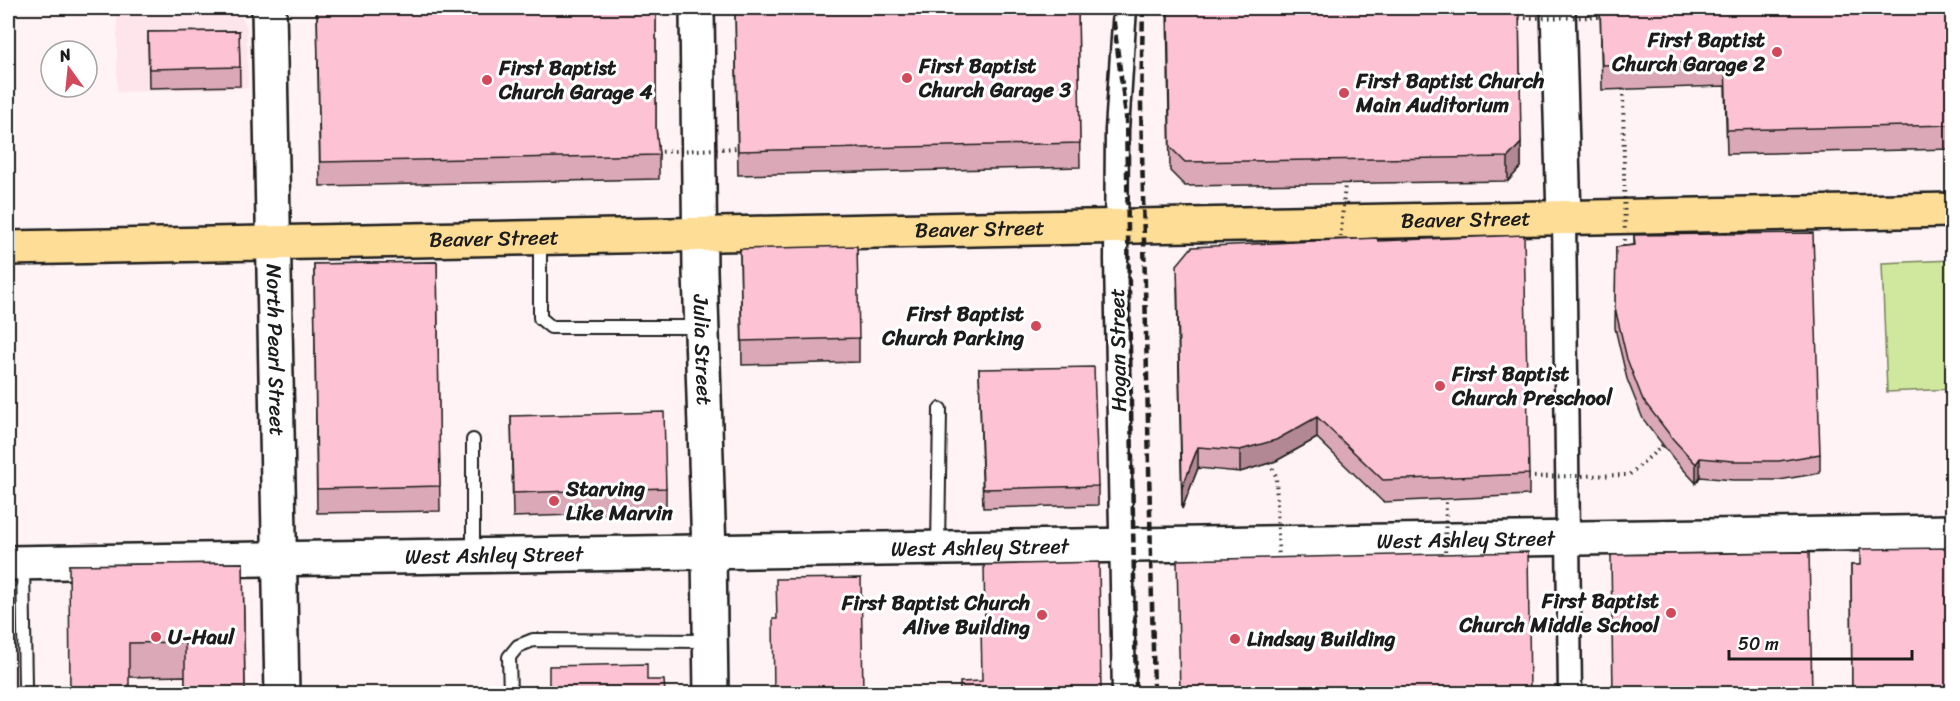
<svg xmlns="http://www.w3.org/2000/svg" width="1960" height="701" font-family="Sriracha,sans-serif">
<rect width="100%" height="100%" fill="#fff3f6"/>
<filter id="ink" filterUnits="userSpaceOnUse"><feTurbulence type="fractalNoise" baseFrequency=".0167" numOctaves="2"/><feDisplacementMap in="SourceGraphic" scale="12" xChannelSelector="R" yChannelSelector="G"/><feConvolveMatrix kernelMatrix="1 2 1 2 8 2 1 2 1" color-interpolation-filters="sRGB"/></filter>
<g filter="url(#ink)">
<path fill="#fee5ec" d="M 117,8 L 237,8 L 247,28 L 248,88 L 117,92 Z"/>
<path fill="#d0e89d" stroke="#76825c" stroke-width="1.5" d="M 1952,260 L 1952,389 L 1887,392 L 1882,263 Z"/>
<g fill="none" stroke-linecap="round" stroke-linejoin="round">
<g stroke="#1c1c1c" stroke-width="16">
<path id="lane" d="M 540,239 L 540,318 L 551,327 L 702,327
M 473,440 L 473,555
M 938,548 L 940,409
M 23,563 L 25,687
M 510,694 L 509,657 L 518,646 L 533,640 L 708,641"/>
</g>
<g stroke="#1c1c1c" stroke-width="27">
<path id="street" d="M 1564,218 L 1570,694
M 1124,694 L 1116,259 L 1117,130 L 1125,8"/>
</g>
<g stroke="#1c1c1c" stroke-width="38">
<g id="secondary">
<path id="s1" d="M 269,8 L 282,694"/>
<path id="s2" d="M 697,8 L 700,271 L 709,552 L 711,694"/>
<path d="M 1558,8 L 1564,218"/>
<path id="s3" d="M 8,563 L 1952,532"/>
</g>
</g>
<g stroke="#1c1c1c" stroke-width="38">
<g id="primary">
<path id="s4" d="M 8,248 L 1952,210"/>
</g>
</g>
<use href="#lane" stroke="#fff" stroke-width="12"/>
<use href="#street" stroke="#fff" stroke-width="22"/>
<use href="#secondary" stroke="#fff" stroke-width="33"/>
<use href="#primary" stroke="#fedd96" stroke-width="33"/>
<path stroke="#1c1c1c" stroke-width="4.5" stroke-dasharray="9 4.5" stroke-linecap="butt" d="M 1112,8 L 1126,116 L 1136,694
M 1143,8 L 1141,104 L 1154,694"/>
<path stroke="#1c1c1c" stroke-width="4" stroke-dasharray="1.5 4.5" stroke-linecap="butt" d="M 1519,18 L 1600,17
M 1623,89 L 1625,249
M 656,152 L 738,148
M 1340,243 L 1345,184
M 1270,463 L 1276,476 L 1279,563
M 1528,477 L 1629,475 L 1663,445
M 1445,558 L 1446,499"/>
</g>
<path fill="#daa8b6" stroke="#1c1c1c" stroke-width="1.5" d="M 317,8 L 656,8 L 656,128 L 659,155 L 659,179 L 320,186 Z
M 735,8 L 1078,8 L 1080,167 L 738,175 Z
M 1167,8 L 1519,8 L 1521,167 L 1508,181 L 1185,186 L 1170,171 Z
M 1600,8 L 1953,8 L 1953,149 L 1727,154 L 1725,86 L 1602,90 Z
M 239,31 L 240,86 L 149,88 L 148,32 Z
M 1634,235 L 1820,454 L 1820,473 L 1779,480 L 1733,480 L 1700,477 L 1696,483 L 1673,458 L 1643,419 L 1627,379 L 1615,328 L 1616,247 L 1634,245 Z
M 1378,241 L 1529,474 L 1529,495 L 1383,502 L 1317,438 L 1276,461 L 1240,472 L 1198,468 L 1182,509 L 1177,287 Z
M 740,249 L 859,338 L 859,362 L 742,365 Z
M 437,262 L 440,511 L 317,513 L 314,264 Z
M 979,369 L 1098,486 L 1098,505 L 983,508 Z
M 511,416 L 666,488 L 666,512 L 513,517 Z
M 1953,548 L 1953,693 L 1852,693 L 1851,565 L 1860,565 Z
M 243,563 L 245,693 L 185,693 L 185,676 L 129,677 L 69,565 Z"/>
<path fill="#b18894" stroke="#1c1c1c" stroke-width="1.5" d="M 1521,143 L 1521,167 L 1508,181 L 1508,157 Z
M 1317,417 L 1317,438 L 1276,461 L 1240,472 L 1240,450 Z
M 1198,447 L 1198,468 L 1182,509 L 1182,488 Z
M 1700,458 L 1700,477 L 1696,483 L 1696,464 Z"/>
<path fill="#fdc3d4" stroke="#1c1c1c" stroke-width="1.5" d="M 317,8 L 656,8 L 656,128 L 659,155 L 320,162 Z
M 735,8 L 1078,8 L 1080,143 L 738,151 Z
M 1168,8 L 1519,8 L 1521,143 L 1508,157 L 1185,162 L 1170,147 Z
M 1600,8 L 1953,8 L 1953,125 L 1727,130 L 1725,62 L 1602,65 Z
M 239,31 L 240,67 L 149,69 L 148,32 Z
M 1813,233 L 1820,454 L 1779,461 L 1733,461 L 1700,458 L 1696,464 L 1673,439 L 1643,400 L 1627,359 L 1615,308 L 1616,247 L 1635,245 L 1634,235 Z
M 1524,235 L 1529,474 L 1383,480 L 1317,417 L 1276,440 L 1240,450 L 1198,447 L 1182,488 L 1177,265 L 1192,247 L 1377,238 L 1378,241 Z
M 857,246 L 859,338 L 742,341 L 740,249 Z
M 437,262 L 440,486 L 317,489 L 314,264 Z
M 1094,367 L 1098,486 L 983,489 L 979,369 Z
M 664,412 L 666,488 L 513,493 L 511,416 Z
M 1953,548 L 1953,690 L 1852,691 L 1851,565 L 1860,565 L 1860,549 Z
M 1528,552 L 1530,693 L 1180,693 L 1177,560 Z
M 1809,552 L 1812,693 L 1613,693 L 1611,555 Z
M 1099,562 L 1101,693 L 960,693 L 960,682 L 982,681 L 981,624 L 985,624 L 984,565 Z
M 243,563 L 245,693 L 185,693 L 185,642 L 129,643 L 129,693 L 70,693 L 69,565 Z
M 861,578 L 863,693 L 774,693 L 773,619 L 777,619 L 776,579 Z
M 647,664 L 647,680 L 664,680 L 665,693 L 549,693 L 549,666 Z"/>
</g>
<g fill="#d1495b" stroke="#fff" stroke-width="2">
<circle cx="1777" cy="52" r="6"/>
<circle cx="907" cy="78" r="6"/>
<circle cx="487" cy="80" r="6"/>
<circle cx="1344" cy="93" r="6"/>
<circle cx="1036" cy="326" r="6"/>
<circle cx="1440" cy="386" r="6"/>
<circle cx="554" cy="501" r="6"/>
<circle cx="1671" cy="613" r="6"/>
<circle cx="1042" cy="615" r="6"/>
<circle cx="156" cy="637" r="6"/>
<circle cx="1235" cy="639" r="6"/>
</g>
<g text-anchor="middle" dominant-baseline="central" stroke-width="6" stroke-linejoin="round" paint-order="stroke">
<g font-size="21" font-weight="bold" fill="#1c1c1c" stroke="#fff" text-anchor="start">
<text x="1765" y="40" text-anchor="end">First Baptist<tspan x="1765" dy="24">Church Garage 2</tspan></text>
<text x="919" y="66">First Baptist<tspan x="919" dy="24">Church Garage 3</tspan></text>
<text x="499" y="68">First Baptist<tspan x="499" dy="24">Church Garage 4</tspan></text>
<text x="1356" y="81">First Baptist Church<tspan x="1356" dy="24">Main Auditorium</tspan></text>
<text x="1024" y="314" text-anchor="end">First Baptist<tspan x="1024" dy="24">Church Parking</tspan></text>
<text x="1452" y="374">First Baptist<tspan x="1452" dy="24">Church Preschool</tspan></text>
<text x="566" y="489">Starving<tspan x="566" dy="24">Like Marvin</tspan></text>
<text x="1659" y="601" text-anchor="end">First Baptist<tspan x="1659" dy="24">Church Middle School</tspan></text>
<text x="1030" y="603" text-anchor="end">First Baptist Church<tspan x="1030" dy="24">Alive Building</tspan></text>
<text x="168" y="637">U-Haul</text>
<text x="1247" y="639">Lindsay Building</text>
</g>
<g font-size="21" fill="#1c1c1c" stroke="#fff">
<text stroke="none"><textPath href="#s4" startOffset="1458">Beaver Street</textPath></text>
<text stroke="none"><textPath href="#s4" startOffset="972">Beaver Street</textPath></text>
<text stroke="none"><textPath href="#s4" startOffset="486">Beaver Street</textPath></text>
<text transform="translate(1118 350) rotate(-91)">Hogan Street</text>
<text stroke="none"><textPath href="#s1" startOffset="342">North Pearl Street</textPath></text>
<text stroke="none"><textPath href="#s2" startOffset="342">Julia Street</textPath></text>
<text stroke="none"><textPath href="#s3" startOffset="1458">West Ashley Street</textPath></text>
<text stroke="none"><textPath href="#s3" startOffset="972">West Ashley Street</textPath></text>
<text stroke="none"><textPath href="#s3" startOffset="486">West Ashley Street</textPath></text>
</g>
</g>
<rect width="1960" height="701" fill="none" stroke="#fff" stroke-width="30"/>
<rect x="15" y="15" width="1930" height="671" fill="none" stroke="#1c1c1c" stroke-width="2" filter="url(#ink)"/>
<g transform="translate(69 69) rotate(345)"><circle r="28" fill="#ffffff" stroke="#a4a4a4" stroke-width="1.5"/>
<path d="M0-4.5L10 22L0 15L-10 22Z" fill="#d1495b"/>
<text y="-9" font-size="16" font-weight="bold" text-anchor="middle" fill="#1c1c1c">N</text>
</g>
<path d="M1729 650v9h183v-9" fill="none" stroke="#1c1c1c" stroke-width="3"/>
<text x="1738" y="650" font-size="18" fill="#1c1c1c" stroke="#ffffff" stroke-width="4.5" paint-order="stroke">50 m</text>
</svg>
